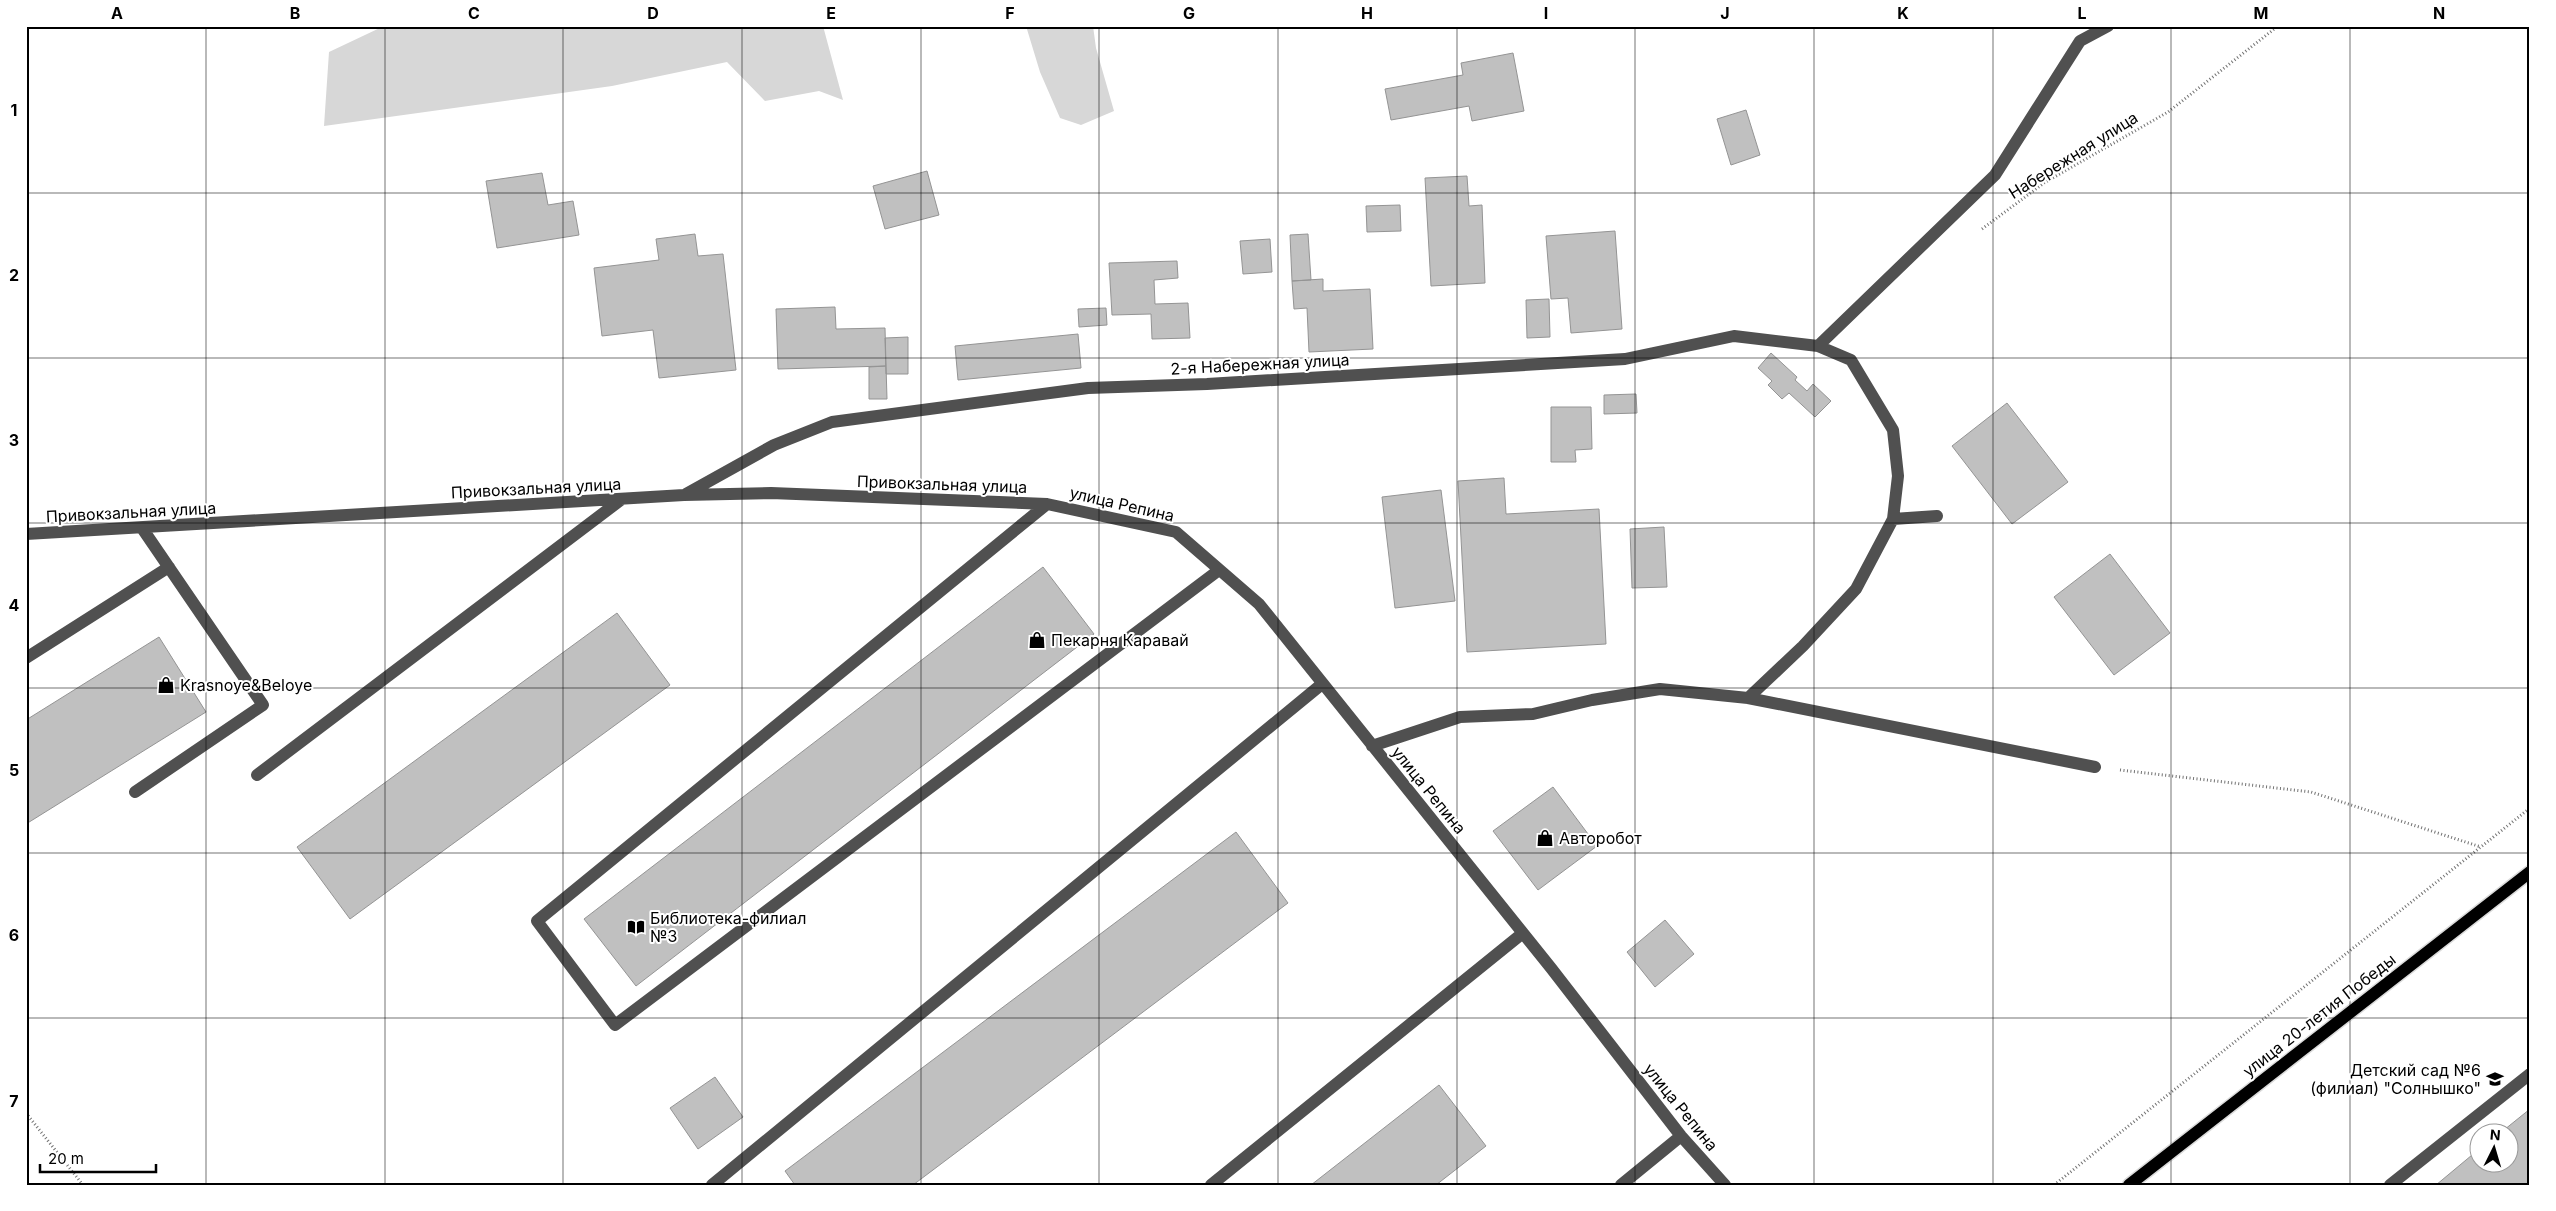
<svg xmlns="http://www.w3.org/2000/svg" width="2556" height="1211" font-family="Inter,sans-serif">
<rect width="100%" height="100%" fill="#fff"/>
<path fill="#d7d7d7" d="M 384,26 L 823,26 L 843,100 L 819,91 L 765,101 L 727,62 L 612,86 L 324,126 L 329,52 Z
M 1026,26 L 1093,26 L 1096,48 L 1114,111 L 1081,125 L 1060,118 L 1040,72 Z"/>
<path fill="#c0c0c0" stroke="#949494" d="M 1513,53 L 1524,111 L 1472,121 L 1469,106 L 1391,120 L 1385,89 L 1463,75 L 1461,63 Z
M 1746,110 L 1760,155 L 1731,165 L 1717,119 Z
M 927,171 L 939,215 L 885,229 L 873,186 Z
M 542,173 L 548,205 L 573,201 L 579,235 L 497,248 L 486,181 Z
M 1467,176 L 1469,206 L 1482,205 L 1485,283 L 1431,286 L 1425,178 Z
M 1400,205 L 1401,231 L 1367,232 L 1366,206 Z
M 1615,231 L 1622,329 L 1571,333 L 1568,298 L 1551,299 L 1546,236 Z
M 695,234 L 698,256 L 723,254 L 736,370 L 659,378 L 653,330 L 602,336 L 594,268 L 659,260 L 656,239 Z
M 1308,234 L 1311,280 L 1292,281 L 1290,235 Z
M 1270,239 L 1272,272 L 1243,274 L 1240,241 Z
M 1177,261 L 1178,278 L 1154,280 L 1155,304 L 1188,303 L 1190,338 L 1152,339 L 1151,314 L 1112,315 L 1109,263 Z
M 1323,279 L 1323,291 L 1370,289 L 1373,349 L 1309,352 L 1307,308 L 1294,309 L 1292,281 Z
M 1549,299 L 1550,337 L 1527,338 L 1526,300 Z
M 835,307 L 836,329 L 885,328 L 886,366 L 778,369 L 776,309 Z
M 1106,308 L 1107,325 L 1079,327 L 1078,309 Z
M 1078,334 L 1081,368 L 958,380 L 955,346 Z
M 908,337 L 908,374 L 886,374 L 885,338 Z
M 1771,353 L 1797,377 L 1795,380 L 1807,391 L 1813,384 L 1831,401 L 1815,417 L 1789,393 L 1782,399 L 1768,385 L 1772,381 L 1758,368 Z
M 886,366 L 887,399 L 869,399 L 869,367 Z
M 1636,394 L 1637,413 L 1604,414 L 1604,395 Z
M 2007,403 L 2068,482 L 2012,524 L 1952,446 Z
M 1551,407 L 1591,407 L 1592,449 L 1575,450 L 1576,462 L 1551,462 Z
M 1504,478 L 1506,514 L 1599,509 L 1606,644 L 1467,652 L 1458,481 Z
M 1441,490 L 1455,601 L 1395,608 L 1382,497 Z
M 1664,527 L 1667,587 L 1632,588 L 1630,529 Z
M 2110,554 L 2170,633 L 2114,675 L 2054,597 Z
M 1043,567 L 1094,634 L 636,986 L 584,919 Z
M 617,613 L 670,685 L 350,919 L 297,847 Z
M 159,637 L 206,712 L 26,824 L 26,720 Z
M 1553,787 L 1597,846 L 1538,890 L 1493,831 Z
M 1236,832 L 1288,903 L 913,1185 L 795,1185 L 785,1171 Z
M 1665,920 L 1694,954 L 1655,987 L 1627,952 Z
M 715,1077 L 743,1117 L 698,1149 L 670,1108 Z
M 1439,1085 L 1486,1146 L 1436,1185 L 1311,1185 Z
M 2530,1109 L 2530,1185 L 2436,1185 L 2478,1150 L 2478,1164 L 2508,1164 L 2508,1134 L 2499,1134 Z"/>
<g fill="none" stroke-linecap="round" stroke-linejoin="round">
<g stroke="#dbdbdb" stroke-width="15">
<path id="major" d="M 2129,1185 L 2530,872"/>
</g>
<path stroke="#727272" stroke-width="3" stroke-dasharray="1 2.5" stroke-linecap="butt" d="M 1982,229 L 2044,183 L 2168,112 L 2278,26
M 2120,770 L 2311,792 L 2481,847
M 26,1113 L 83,1185
M 2054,1185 L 2530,808"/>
<path stroke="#505050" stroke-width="12" d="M 1818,346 L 1995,175 L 2080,41 L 2108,26
M 686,494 L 774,445 L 832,422 L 1088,388 L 1207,384 L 1625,359 L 1734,336 L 1818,346 L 1851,360 L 1893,430 L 1898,476 L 1893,519 L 1856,589 L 1803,646 L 1748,698 L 1660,689 L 1592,700 L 1533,714 L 1460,717 L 1372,746
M 1047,504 L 537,921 L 615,1025 L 1219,570
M 1893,519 L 1937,516
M 26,534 L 684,495 L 771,493 L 1047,504 L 1176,532 L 1259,604 L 1551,968 L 1681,1136 L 1725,1185
M 26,658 L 169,567
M 1748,698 L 2095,767
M 257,775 L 622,499
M 135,792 L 263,705 L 142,528
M 712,1185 L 1322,684
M 1211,1185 L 1523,933
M 1621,1185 L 1681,1136
M 2390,1185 L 2530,1074"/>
<use href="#major" stroke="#000" stroke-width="12"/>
</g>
<path fill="none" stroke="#000" stroke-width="1" stroke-opacity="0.55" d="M 206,26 L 206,1185M 385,26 L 385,1185M 563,26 L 563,1185M 742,26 L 742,1185M 921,26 L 921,1185M 1099,26 L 1099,1185M 1278,26 L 1278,1185M 1457,26 L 1457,1185M 1635,26 L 1635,1185M 1814,26 L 1814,1185M 1993,26 L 1993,1185M 2171,26 L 2171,1185M 2350,26 L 2350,1185M 26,193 L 2530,193M 26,358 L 2530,358M 26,523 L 2530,523M 26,688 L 2530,688M 26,853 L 2530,853M 26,1018 L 2530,1018"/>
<defs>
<g id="shop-bare" transform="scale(1.35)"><path d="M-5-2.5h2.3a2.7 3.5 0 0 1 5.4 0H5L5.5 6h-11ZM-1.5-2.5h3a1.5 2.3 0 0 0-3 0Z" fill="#000" stroke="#fff" stroke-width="2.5" paint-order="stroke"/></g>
<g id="library-bare" transform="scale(1.35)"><path d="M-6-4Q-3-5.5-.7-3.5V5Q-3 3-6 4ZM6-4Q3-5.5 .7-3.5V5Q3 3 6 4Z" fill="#000" stroke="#fff" stroke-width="2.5" paint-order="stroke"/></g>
<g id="school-bare" transform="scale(1.35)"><path d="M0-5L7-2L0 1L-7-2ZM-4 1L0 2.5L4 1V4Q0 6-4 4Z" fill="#000" stroke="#fff" stroke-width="2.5" paint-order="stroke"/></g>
</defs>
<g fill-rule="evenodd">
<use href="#shop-bare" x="1037" y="640"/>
<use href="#shop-bare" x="166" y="685"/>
<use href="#shop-bare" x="1545" y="838"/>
<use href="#library-bare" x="636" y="927"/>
<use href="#school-bare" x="2495" y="1079"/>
</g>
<g text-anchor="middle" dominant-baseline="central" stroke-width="4" stroke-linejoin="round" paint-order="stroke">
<g font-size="16" fill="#000" stroke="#fff">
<text transform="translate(2073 155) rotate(-32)">Набережная улица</text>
<text transform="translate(1260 364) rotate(-3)">2-я Набережная улица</text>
<text transform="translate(942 484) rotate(2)">Привокзальная улица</text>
<text transform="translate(536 488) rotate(-3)">Привокзальная улица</text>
<text transform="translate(1122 504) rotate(13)">улица Репина</text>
<text transform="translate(131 512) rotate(-3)">Привокзальная улица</text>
<text transform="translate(1429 790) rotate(51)">улица Репина</text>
<text transform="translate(2319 1015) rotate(-38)">улица 20-летия Победы</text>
<text transform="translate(1681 1107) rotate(51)">улица Репина</text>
</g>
<g font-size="16" fill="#000" stroke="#fff" text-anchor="start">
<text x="1051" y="640">Пекарня Каравай</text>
<text x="180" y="685">Krasnoye&amp;Beloye</text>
<text x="1559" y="838">Авторобот</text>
<text x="650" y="918">Библиотека-филиал<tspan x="650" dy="18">№3</tspan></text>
<text x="2481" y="1070" text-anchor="end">Детский сад №6<tspan x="2481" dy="18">(филиал) "Солнышко"</tspan></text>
</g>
</g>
<rect width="2556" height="1211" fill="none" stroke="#ffffff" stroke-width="55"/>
<g transform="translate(2494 1148) rotate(5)"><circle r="24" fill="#ffffff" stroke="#999999"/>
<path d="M0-4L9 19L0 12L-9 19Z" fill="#000000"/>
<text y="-8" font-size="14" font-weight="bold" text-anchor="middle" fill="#000000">N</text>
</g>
<path d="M40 1164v8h116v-8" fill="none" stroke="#000000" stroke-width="2.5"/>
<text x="48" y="1164" font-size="15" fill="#000000" stroke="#ffffff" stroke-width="4" paint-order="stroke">20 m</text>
<rect x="28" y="28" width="2500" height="1156" fill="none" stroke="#000" stroke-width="2"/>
<g font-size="16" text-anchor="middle" font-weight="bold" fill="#000">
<text x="117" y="19">A</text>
<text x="295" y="19">B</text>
<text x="474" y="19">C</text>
<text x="653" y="19">D</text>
<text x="831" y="19">E</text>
<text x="1010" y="19">F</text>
<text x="1189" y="19">G</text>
<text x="1367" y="19">H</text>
<text x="1546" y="19">I</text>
<text x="1725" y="19">J</text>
<text x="1903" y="19">K</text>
<text x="2082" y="19">L</text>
<text x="2261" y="19">M</text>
<text x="2439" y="19">N</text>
<text x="14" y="116">1</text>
<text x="14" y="281">2</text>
<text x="14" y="446">3</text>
<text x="14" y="611">4</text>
<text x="14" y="776">5</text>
<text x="14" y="941">6</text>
<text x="14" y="1107">7</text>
</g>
</svg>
